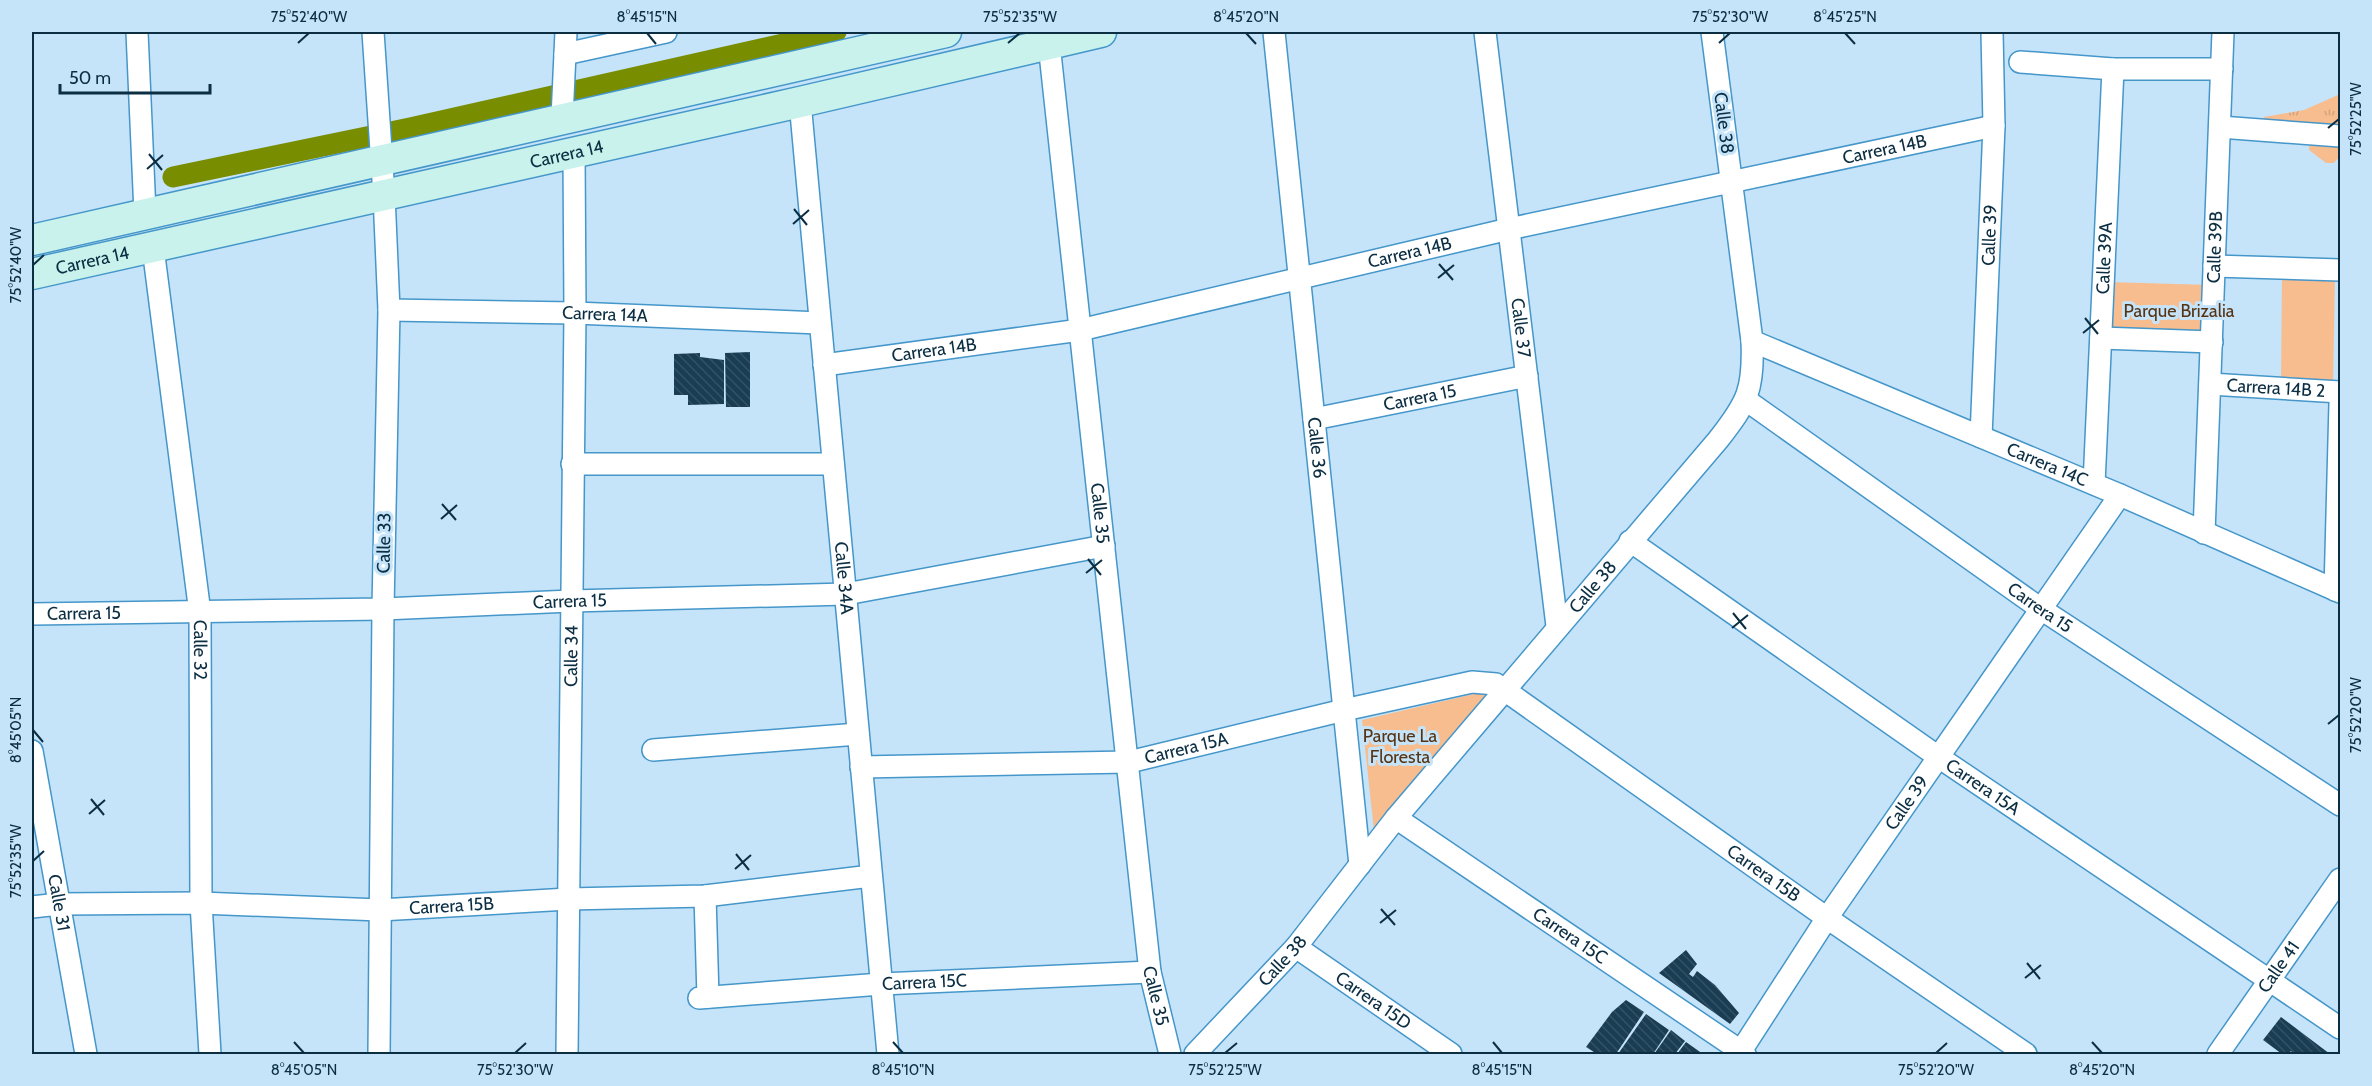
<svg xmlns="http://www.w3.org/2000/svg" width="2372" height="1086" font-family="Cabin,sans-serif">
<defs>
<pattern id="grass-tufts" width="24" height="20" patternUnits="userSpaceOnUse" patternTransform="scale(1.5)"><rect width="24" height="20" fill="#f7bd8f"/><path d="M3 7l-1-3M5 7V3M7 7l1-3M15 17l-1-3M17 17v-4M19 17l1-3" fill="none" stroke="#d2a37d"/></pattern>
<pattern id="building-back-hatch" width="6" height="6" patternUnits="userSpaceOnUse" patternTransform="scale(1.5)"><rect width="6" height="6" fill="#1a3d54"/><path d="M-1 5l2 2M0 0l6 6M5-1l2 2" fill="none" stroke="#315165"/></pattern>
</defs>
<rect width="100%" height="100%" fill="#c5e4fa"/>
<path fill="url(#grass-tufts)" d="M 2338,95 L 2340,100 L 2340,156 L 2334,163 L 2326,163 L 2309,150 L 2310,134 L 2265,131 L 2264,117 L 2304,110 Z"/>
<path fill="#f7bd8f" d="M 2282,271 L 2335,272 L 2333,386 L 2281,383 Z
M 2109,282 L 2210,285 L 2208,337 L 2109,336 Z
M 1491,690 L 1374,831 L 1362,720 Z"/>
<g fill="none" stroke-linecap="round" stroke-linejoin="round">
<path stroke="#788d00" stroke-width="21" d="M 173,177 L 410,128 L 836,32"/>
</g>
<path fill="url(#building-back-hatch)" d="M 2310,32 L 2333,32 L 2333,34 L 2310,33 Z
M 750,352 L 750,407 L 726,407 L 725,353 Z
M 700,353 L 700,357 L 724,360 L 724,404 L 688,405 L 688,395 L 674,395 L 674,354 Z
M 1686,950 L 1697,964 L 1689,974 L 1693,977 L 1697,971 L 1715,985 L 1739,1013 L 1730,1024 L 1659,973 Z
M 1626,1000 L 1644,1012 L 1616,1054 L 1597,1054 L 1586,1047 L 1612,1012 Z
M 1646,1014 L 1669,1030 L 1653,1054 L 1618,1054 Z
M 2281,1017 L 2330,1054 L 2293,1054 L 2291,1051 L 2288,1054 L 2282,1054 L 2263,1040 Z
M 1671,1030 L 1685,1041 L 1675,1054 L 1654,1054 Z
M 1686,1042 L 1703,1054 L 1677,1054 Z"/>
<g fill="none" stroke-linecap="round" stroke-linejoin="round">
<g stroke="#4596c9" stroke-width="24">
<g id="minor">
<path d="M 137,32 L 145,213"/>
<path d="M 373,32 L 384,195 L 389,310 L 383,609 L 379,1054"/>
<path id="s1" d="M 1274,32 L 1360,865"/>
<path id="s2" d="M 1485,32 L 1557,626"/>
<path id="s3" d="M 1049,44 L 1150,972 L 1170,1054"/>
<path d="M 565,54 L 666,32"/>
<path d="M 2020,62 L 2113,69 L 2222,69"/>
<path id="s4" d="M 800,102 L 888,1054"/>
<path d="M 562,118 L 566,32"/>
<path d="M 2220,127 L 2340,136"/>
<path id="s5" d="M 153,248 L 200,613 L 201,903 L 210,1054"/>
<path d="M 2214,266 L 2340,270"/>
<path id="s6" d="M 389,310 L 575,313 L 820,323"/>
<path d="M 2101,338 L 2212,342"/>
<path id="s7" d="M 1752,341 L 2120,495 L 2340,592"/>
<path id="s8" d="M 824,365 L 1080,330 L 1509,229 L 1994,126"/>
<path id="s9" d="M 2210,384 L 2340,392"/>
<path id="s10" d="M 1746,400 L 2041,609 L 2340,805"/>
<path id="s11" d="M 1314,419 L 1527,376"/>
<path id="s12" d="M 1981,437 L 1994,126 L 1992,32"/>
<path d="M 572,464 L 833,464"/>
<path id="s13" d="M 2094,484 L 2113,69"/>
<path id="s14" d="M 2204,533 L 2223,32"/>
<path id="s15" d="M 1630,541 L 1940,758 L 2340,1028"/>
<path d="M 2335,590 L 2340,403"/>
<path id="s16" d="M 32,614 L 383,609 L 571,601 L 846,594 L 1104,546"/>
<path d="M 653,750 L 858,734"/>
<path id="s17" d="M 32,751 L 86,1054"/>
<path id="s18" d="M 861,767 L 1129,762 L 1344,710 L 1472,682 L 1496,684 L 1827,918 L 2026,1054"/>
<path id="s19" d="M 1396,818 L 1745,1054"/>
<path d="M 705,896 L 708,997"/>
<path id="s20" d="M 32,907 L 59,904 L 201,903 L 380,910 L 568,899 L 705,896 L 871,876"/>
<path id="s21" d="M 1296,947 L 1451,1054"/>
<path id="s22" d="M 699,998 L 881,984 L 1150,972"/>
<path id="s23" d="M 567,1054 L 575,313 L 574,152"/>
<path id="s24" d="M 1195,1054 L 1296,947 L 1396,818 L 1718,440 C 1748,402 1754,389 1752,341 L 1712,32"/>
<path id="s25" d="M 1739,1054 L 1827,918 L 2120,495"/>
<path id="s26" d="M 2218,1054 L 2340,879"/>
</g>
</g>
<g stroke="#4596c9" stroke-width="33">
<g id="secondary">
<path d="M 32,240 L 946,32"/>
<path id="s27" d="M 32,274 L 800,102 L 1101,32"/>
</g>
</g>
<use href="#minor" stroke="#fff" stroke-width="21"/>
<use href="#secondary" stroke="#c8f2eb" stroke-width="30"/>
</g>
<path fill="none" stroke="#0b2e43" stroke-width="2" d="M 647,33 L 656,44M 1246,33 L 1256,44M 1845,33 L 1855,44M 298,43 L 309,33M 1008,43 L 1020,33M 1719,43 L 1730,33M 2328,128 L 2339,119M 149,154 L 162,170M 147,169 L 163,155M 794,209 L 807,225M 793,224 L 809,210M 1439,264 L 1453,280M 33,265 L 44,255M 1438,278 L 1454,265M 2085,318 L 2098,334M 2083,333 L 2099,320M 442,504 L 456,520M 441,519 L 457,505M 1088,559 L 1101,575M 1086,573 L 1102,560M 1733,613 L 1746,629M 1732,628 L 1748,615M 2328,724 L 2339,715M 33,730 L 43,742M 91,799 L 104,815M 89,814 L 105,800M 736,854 L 749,870M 33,861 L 44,851M 735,869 L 751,855M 1381,909 L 1395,925M 1380,923 L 1396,910M 2027,963 L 2040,979M 2025,978 L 2041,965M 294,1042 L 304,1053M 893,1042 L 903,1053M 1493,1042 L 1502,1053M 2092,1042 L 2102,1053M 515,1053 L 526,1043M 1225,1053 L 1237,1043M 1936,1053 L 1947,1043"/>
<g text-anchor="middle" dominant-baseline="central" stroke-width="6" stroke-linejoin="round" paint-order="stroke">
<g font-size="18" fill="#0b2e43" stroke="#c5e4fa">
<text transform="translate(1724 123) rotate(83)">Calle 38</text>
<text stroke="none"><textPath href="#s8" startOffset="1083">Carrera 14B</textPath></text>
<text stroke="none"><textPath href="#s27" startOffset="548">Carrera 14</textPath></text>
<text stroke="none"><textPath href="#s12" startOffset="202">Calle 39</textPath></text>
<text stroke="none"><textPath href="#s14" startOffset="286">Calle 39B</textPath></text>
<text stroke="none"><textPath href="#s8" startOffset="597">Carrera 14B</textPath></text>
<text stroke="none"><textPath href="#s13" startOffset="226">Calle 39A</textPath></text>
<text stroke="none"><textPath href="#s27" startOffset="62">Carrera 14</textPath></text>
<text stroke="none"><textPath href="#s6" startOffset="216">Carrera 14A</textPath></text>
<text stroke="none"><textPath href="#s2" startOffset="298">Calle 37</textPath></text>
<text stroke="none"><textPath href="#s8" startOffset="111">Carrera 14B</textPath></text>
<text stroke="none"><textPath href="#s9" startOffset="66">Carrera 14B 2</textPath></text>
<text stroke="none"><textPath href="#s11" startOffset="108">Carrera 15</textPath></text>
<text stroke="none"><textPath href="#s1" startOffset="418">Calle 36</textPath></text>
<text stroke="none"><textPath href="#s7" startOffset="320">Carrera 14C</textPath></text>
<text stroke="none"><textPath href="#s3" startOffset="472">Calle 35</textPath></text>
<text transform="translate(384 543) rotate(-89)">Calle 33</text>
<text stroke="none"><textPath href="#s4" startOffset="478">Calle 34A</textPath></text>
<text stroke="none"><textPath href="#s24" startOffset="614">Calle 38</textPath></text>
<text stroke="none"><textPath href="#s16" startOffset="538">Carrera 15</textPath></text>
<text stroke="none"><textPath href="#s10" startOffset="360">Carrera 15</textPath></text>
<text stroke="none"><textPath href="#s16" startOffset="52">Carrera 15</textPath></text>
<text stroke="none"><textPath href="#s5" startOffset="405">Calle 32</textPath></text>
<text stroke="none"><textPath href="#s23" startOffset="398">Calle 34</textPath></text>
<text stroke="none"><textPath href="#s18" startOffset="327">Carrera 15A</textPath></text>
<text stroke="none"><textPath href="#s15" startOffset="430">Carrera 15A</textPath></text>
<text stroke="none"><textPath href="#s25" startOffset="302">Calle 39</textPath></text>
<text stroke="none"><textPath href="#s18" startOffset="972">Carrera 15B</textPath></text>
<text stroke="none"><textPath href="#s17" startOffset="154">Calle 31</textPath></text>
<text stroke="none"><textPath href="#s20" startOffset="420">Carrera 15B</textPath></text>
<text stroke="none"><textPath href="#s19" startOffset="210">Carrera 15C</textPath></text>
<text stroke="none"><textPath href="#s24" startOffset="128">Calle 38</textPath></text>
<text stroke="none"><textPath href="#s26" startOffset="106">Calle 41</textPath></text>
<text stroke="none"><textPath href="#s22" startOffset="226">Carrera 15C</textPath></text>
<text stroke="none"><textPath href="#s3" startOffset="958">Calle 35</textPath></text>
<text stroke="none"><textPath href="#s21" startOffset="94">Carrera 15D</textPath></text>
</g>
<g font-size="18" fill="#573312" stroke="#c5e4fa">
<text x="2179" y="311">Parque Brizalia</text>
<text x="1400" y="736">Parque La<tspan x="1400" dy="21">Floresta</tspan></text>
</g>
</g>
<rect width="2372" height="1086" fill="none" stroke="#c5e4fa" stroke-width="66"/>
<path d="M60 84v9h150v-9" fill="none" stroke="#0b2e43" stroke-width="3"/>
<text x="69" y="84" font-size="18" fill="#0b2e43" stroke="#c5e4fa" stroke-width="4.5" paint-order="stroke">50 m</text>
<rect x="33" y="33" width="2306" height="1020" fill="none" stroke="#0b2e43" stroke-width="2"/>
<g font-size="15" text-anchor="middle" fill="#0b2e43">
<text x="309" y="22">75°52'40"W</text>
<text x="647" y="22">8°45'15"N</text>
<text x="1020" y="22">75°52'35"W</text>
<text x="1246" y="22">8°45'20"N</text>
<text x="1730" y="22">75°52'30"W</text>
<text x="1845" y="22">8°45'25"N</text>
<text transform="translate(2356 119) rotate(-90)" y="5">75°52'25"W</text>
<text transform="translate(16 265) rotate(-90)" y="5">75°52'40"W</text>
<text transform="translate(2356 715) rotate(-90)" y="5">75°52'20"W</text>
<text transform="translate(16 730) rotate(-90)" y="5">8°45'05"N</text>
<text transform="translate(16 861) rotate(-90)" y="5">75°52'35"W</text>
<text x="304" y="1075">8°45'05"N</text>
<text x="515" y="1075">75°52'30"W</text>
<text x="903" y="1075">8°45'10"N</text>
<text x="1225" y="1075">75°52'25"W</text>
<text x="1502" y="1075">8°45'15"N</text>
<text x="1936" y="1075">75°52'20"W</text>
<text x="2102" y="1075">8°45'20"N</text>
</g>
</svg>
